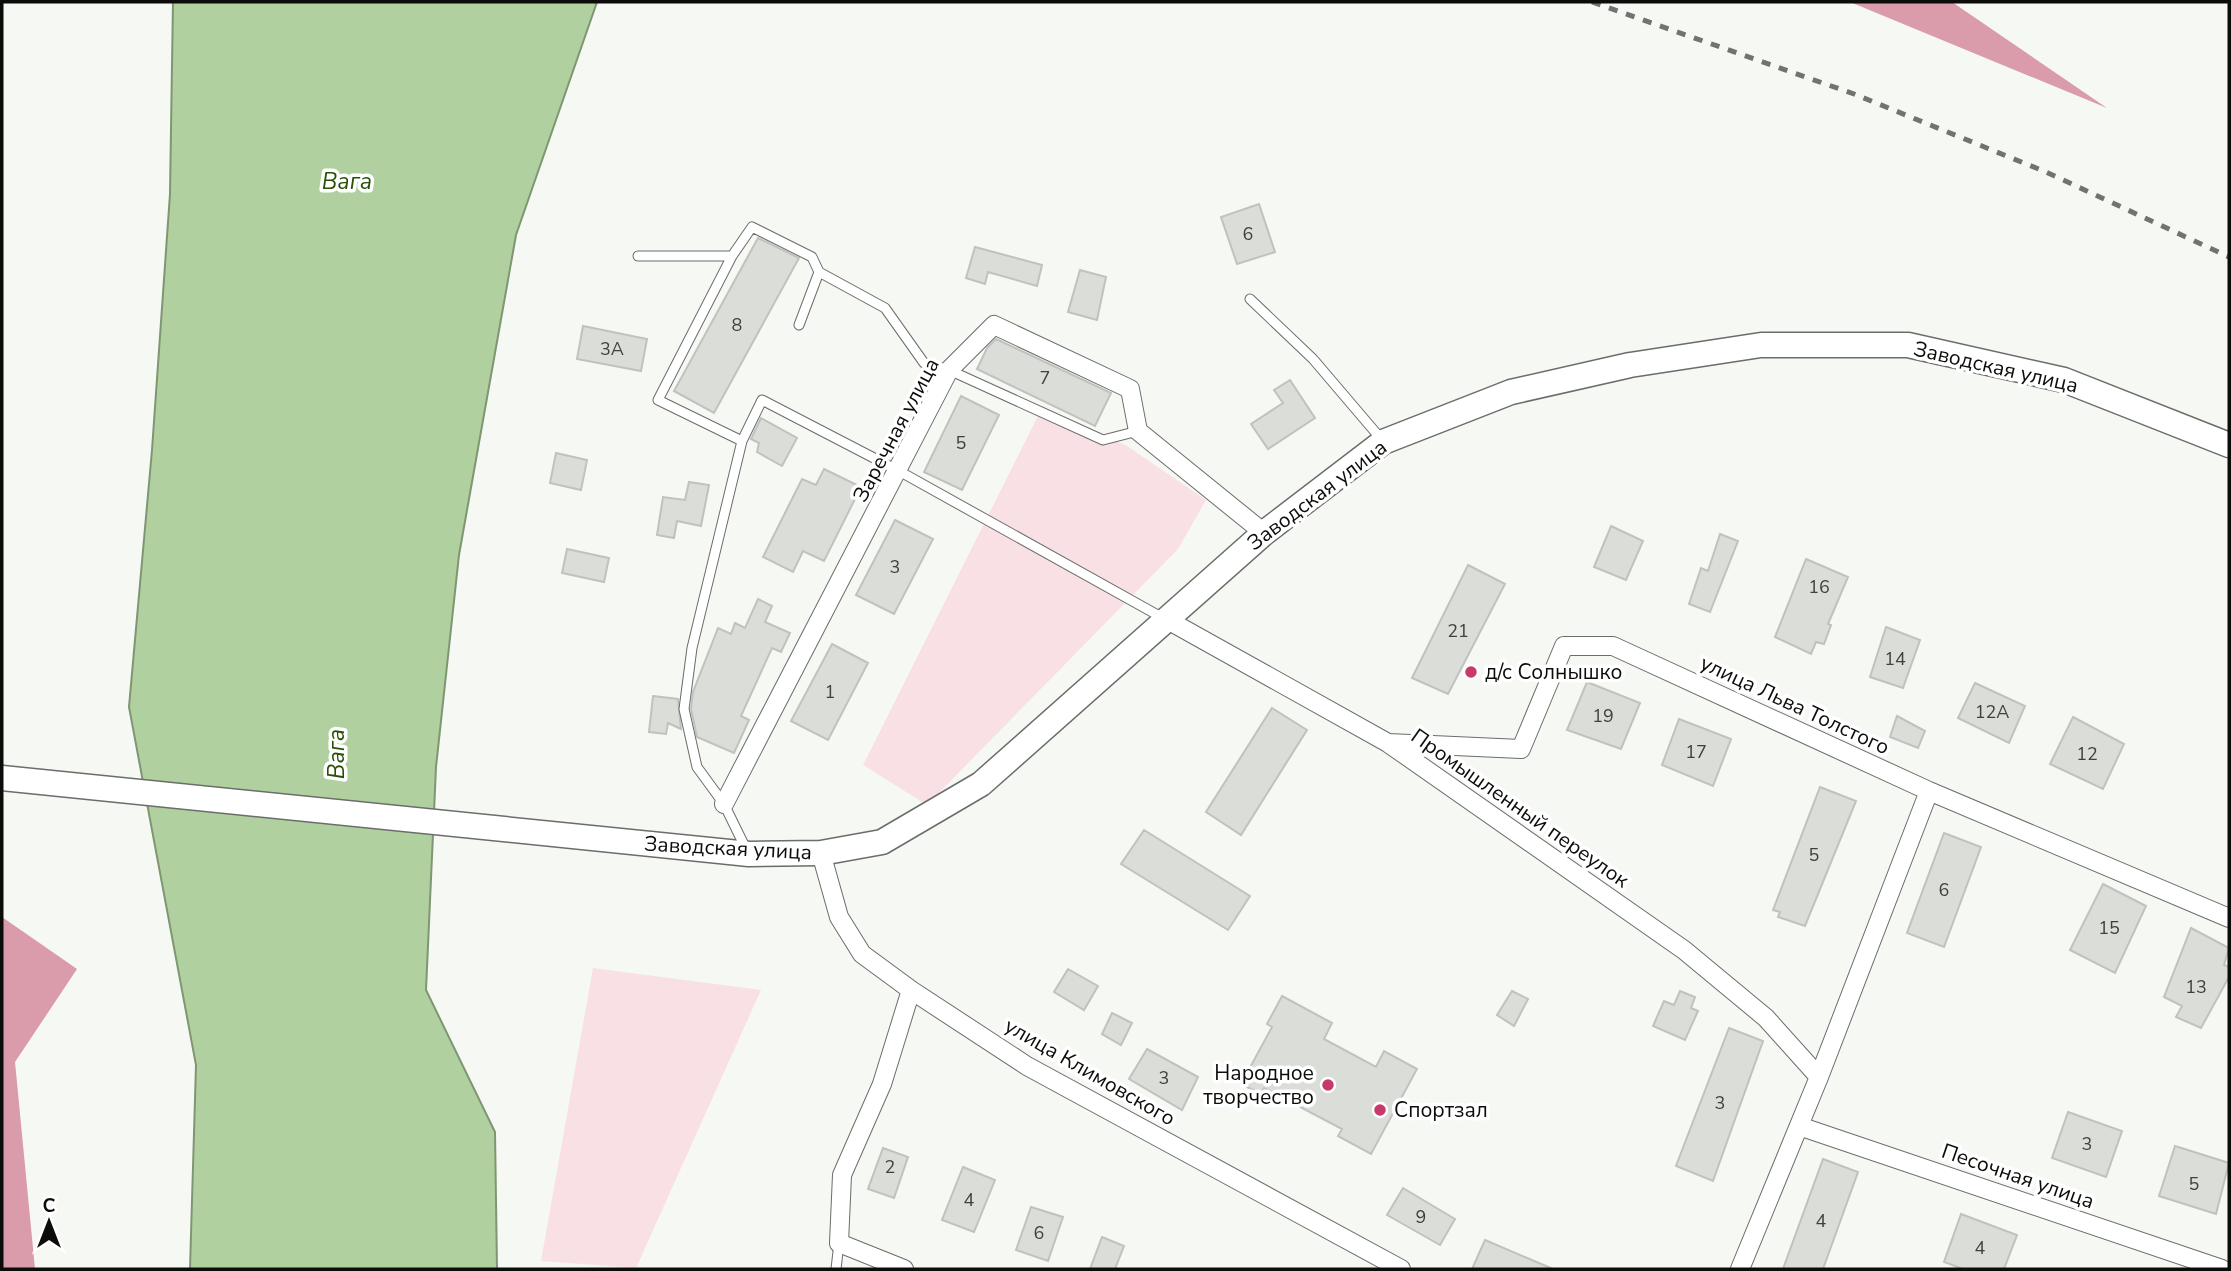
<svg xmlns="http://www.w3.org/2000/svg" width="2231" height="1271" font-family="'Nunito Sans',sans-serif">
<rect width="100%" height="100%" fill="#f5f8f3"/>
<path fill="#f9e0e5" d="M 1043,406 L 1127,446 L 1206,500 L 1178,549 L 927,805 L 863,765 Z
M 593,968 L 761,990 L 636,1268 L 541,1261 Z"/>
<path fill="#da9baa" d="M 1850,2 L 1952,2 L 2107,108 Z
M 2,917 L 77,969 L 15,1062 L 35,1269 L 2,1269 Z"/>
<path fill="#b0d19f" stroke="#7f9673" stroke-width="2" d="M 173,2 L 597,2 L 516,235 L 459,555 L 436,767 L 426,990 L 495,1132 L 497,1269 L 190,1269 L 196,1065 L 129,707 L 152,450 L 170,194 Z"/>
<path fill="#daddd8" stroke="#bfc2be" stroke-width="2" d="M 1259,204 L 1275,252 L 1237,264 L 1221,217 Z
M 758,238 L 799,258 L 714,413 L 674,391 Z
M 975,247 L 1042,265 L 1037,286 L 988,272 L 985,284 L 966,278 Z
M 1080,270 L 1106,277 L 1097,320 L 1068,312 Z
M 583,326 L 647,339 L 641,371 L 577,359 Z
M 996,339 L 1111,393 L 1095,426 L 977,369 L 987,348 Z
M 1290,380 L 1315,418 L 1268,449 L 1251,424 L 1283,403 L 1274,390 Z
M 961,396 L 999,415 L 962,490 L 924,472 Z
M 761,418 L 797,438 L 782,466 L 757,452 L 759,443 L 751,439 Z
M 556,453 L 587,460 L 581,490 L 550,483 Z
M 824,469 L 861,487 L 824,561 L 803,551 L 793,572 L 763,557 L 802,479 L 816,485 Z
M 689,482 L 709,485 L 701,526 L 677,521 L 674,538 L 657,535 L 663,497 L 685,500 Z
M 895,520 L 933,539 L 894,614 L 856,595 Z
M 1611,526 L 1643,541 L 1626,580 L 1594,567 Z
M 1720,534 L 1738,541 L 1710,612 L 1689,604 L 1701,568 L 1708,571 Z
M 567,549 L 609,558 L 604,582 L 562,573 Z
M 1806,559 L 1848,577 L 1828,624 L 1831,625 L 1824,644 L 1816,642 L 1811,654 L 1775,637 Z
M 1468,565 L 1505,584 L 1448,694 L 1412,678 Z
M 758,599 L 772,606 L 765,622 L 790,633 L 781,652 L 772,648 L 741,716 L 749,720 L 734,753 L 697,737 L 691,709 L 693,692 L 718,628 L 731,634 L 735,623 L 745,628 Z
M 1886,627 L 1920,640 L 1903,688 L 1870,677 Z
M 832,644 L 868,663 L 828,740 L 791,721 Z
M 1587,682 L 1640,703 L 1621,749 L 1567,730 Z
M 1975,683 L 2025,706 L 2009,743 L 1958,718 Z
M 653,696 L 678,699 L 681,729 L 668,723 L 666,734 L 649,732 Z
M 1272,708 L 1307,730 L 1241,835 L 1206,812 Z
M 1897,716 L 1925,731 L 1918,748 L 1890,737 Z
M 2073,717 L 2124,744 L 2103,789 L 2050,764 Z
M 1679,719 L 1731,739 L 1713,786 L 1662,765 Z
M 1820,787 L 1856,801 L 1805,926 L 1778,917 L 1780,912 L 1773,910 Z
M 1144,830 L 1250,896 L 1228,930 L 1121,864 Z
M 1944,833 L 1981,847 L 1944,947 L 1907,933 Z
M 2103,884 L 2146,906 L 2115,973 L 2070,950 Z
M 2191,928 L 2229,948 L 2224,965 L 2229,967 L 2229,977 L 2201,1028 L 2176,1017 L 2182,1006 L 2164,997 Z
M 1068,969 L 1098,986 L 1084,1010 L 1054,992 Z
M 1512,991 L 1528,999 L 1514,1026 L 1497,1015 Z
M 1680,991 L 1695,997 L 1691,1008 L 1698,1011 L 1685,1040 L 1653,1026 L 1664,1001 L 1674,1005 Z
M 1282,996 L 1332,1023 L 1324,1039 L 1376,1067 L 1384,1051 L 1417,1069 L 1371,1154 L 1338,1136 L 1342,1129 L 1264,1088 L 1261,1094 L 1241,1084 L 1272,1027 L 1267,1024 Z
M 1112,1013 L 1132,1023 L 1121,1045 L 1102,1034 Z
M 1729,1028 L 1763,1041 L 1713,1181 L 1676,1166 Z
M 1147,1049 L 1198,1077 L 1182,1110 L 1129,1079 Z
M 2068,1112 L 2122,1131 L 2106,1177 L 2052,1158 Z
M 2175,1146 L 2229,1163 L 2216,1214 L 2159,1196 Z
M 883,1148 L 908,1157 L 894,1198 L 868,1189 Z
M 1823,1159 L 1858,1172 L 1823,1269 L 1783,1269 Z
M 963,1167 L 995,1180 L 974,1232 L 942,1220 Z
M 1403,1188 L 1455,1219 L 1440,1245 L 1387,1215 Z
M 1031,1207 L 1063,1217 L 1048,1261 L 1016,1250 Z
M 1961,1214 L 2017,1235 L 2004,1269 L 1963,1269 L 1944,1262 Z
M 1102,1237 L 1124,1246 L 1115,1269 L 1090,1269 Z
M 1485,1240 L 1553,1269 L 1472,1269 Z"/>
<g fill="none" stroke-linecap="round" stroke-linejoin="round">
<g stroke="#6a6d69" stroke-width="11">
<path id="service" d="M 638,256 L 732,256 L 752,227 L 812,257 L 819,272
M 732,256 L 658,400 L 742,441 L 762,400 L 899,471 L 1163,618
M 1250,299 L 1313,359 L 1382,440
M 799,325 L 819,272 L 885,308 L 924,363 L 949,370 L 1103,440 L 1138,431
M 742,441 L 692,648 L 684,709 L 697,767 L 724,804 L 747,851
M 836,1269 L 839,1243"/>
</g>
<g stroke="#6a6d69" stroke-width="20">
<path id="minor" d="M 1164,618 L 1388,743 L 1684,950 L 1766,1018 L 1819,1077 L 1740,1269
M 1388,743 L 1521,749 L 1564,646 L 1613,646 L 1929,791 L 2229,918
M 724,804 L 949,370 L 994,325 L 1130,389 L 1138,431 L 1264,533
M 821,853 L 839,917 L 862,954 L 911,990 L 1027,1066 L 1401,1269
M 1819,1077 L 1929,791
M 1799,1126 L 2222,1269
M 904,1269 L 839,1243 L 842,1175 L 882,1084 L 911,990"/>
</g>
<g stroke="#6a6d69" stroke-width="27">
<path id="secondary" d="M 2,778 L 749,854 L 821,853 L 882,842 L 981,784 L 1264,533 L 1383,442 L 1511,392 L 1630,365 L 1761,345 L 1908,345 L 2064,380 L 2229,445"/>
</g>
<use href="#service" stroke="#fff" stroke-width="9"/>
<use href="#minor" stroke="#fff" stroke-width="18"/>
<use href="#secondary" stroke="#fff" stroke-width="24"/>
<path stroke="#717370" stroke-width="5" stroke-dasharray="9 9" stroke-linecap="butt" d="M 1592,2 L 1854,94 L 2046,172 L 2229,257"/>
</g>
<g fill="#c63a6b" stroke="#fff" stroke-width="2.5">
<circle cx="1471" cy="672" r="7"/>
<circle cx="1328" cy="1085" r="7"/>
<circle cx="1380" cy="1110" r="7"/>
</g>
<g text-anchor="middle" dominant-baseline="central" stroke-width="7" stroke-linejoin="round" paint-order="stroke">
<g font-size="18" fill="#40413e">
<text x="1248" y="234">6</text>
<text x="737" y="325">8</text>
<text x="612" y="349">3А</text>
<text x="1045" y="378">7</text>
<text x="961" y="443">5</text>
<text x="895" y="567">3</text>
<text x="1819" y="587">16</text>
<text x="1458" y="631">21</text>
<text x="1895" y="659">14</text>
<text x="830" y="692">1</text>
<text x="1992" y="712">12А</text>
<text x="1603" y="716">19</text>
<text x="1696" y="752">17</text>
<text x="2087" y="754">12</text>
<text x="1814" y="855">5</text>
<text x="1944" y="890">6</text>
<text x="2109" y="928">15</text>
<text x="2196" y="987">13</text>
<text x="1164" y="1078">3</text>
<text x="1720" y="1103">3</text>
<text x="2087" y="1144">3</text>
<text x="890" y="1167">2</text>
<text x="2194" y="1184">5</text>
<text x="969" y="1200">4</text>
<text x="1421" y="1217">9</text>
<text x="1821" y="1221">4</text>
<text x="1039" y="1233">6</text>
<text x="1980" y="1248">4</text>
</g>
<g font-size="21" fill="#0c0d0b" stroke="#fff">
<text transform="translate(1996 367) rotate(13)">Заводская улица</text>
<text transform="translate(896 430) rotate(-62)">Заречная улица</text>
<text transform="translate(1317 495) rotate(-37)">Заводская улица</text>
<text transform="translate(1795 705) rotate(25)">улица Льва Толстого</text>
<text transform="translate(1520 808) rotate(35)">Промышленный переулок</text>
<text transform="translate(728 848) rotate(3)">Заводская улица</text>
<text transform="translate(1090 1072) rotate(30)">улица Климовского</text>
<text transform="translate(2018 1176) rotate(19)">Песочная улица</text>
</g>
<g font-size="21" fill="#0c0d0b" stroke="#fff" text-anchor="start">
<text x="1485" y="672">д/с Солнышко</text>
<text x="1314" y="1073" text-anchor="end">Народное<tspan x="1314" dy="24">творчество</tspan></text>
<text x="1394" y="1110">Спортзал</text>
</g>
<g font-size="23" font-style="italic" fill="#274f05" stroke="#fff">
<text x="347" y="181">Вага</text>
<text transform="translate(336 754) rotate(-90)">Вага</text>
</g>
</g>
<rect width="2231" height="1271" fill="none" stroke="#0c0d0b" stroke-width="7"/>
<g transform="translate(49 1222)" stroke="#ffffff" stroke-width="5" paint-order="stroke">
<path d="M0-5L12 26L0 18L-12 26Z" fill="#0c0d0b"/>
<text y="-10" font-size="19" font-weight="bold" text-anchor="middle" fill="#0c0d0b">С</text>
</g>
</svg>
